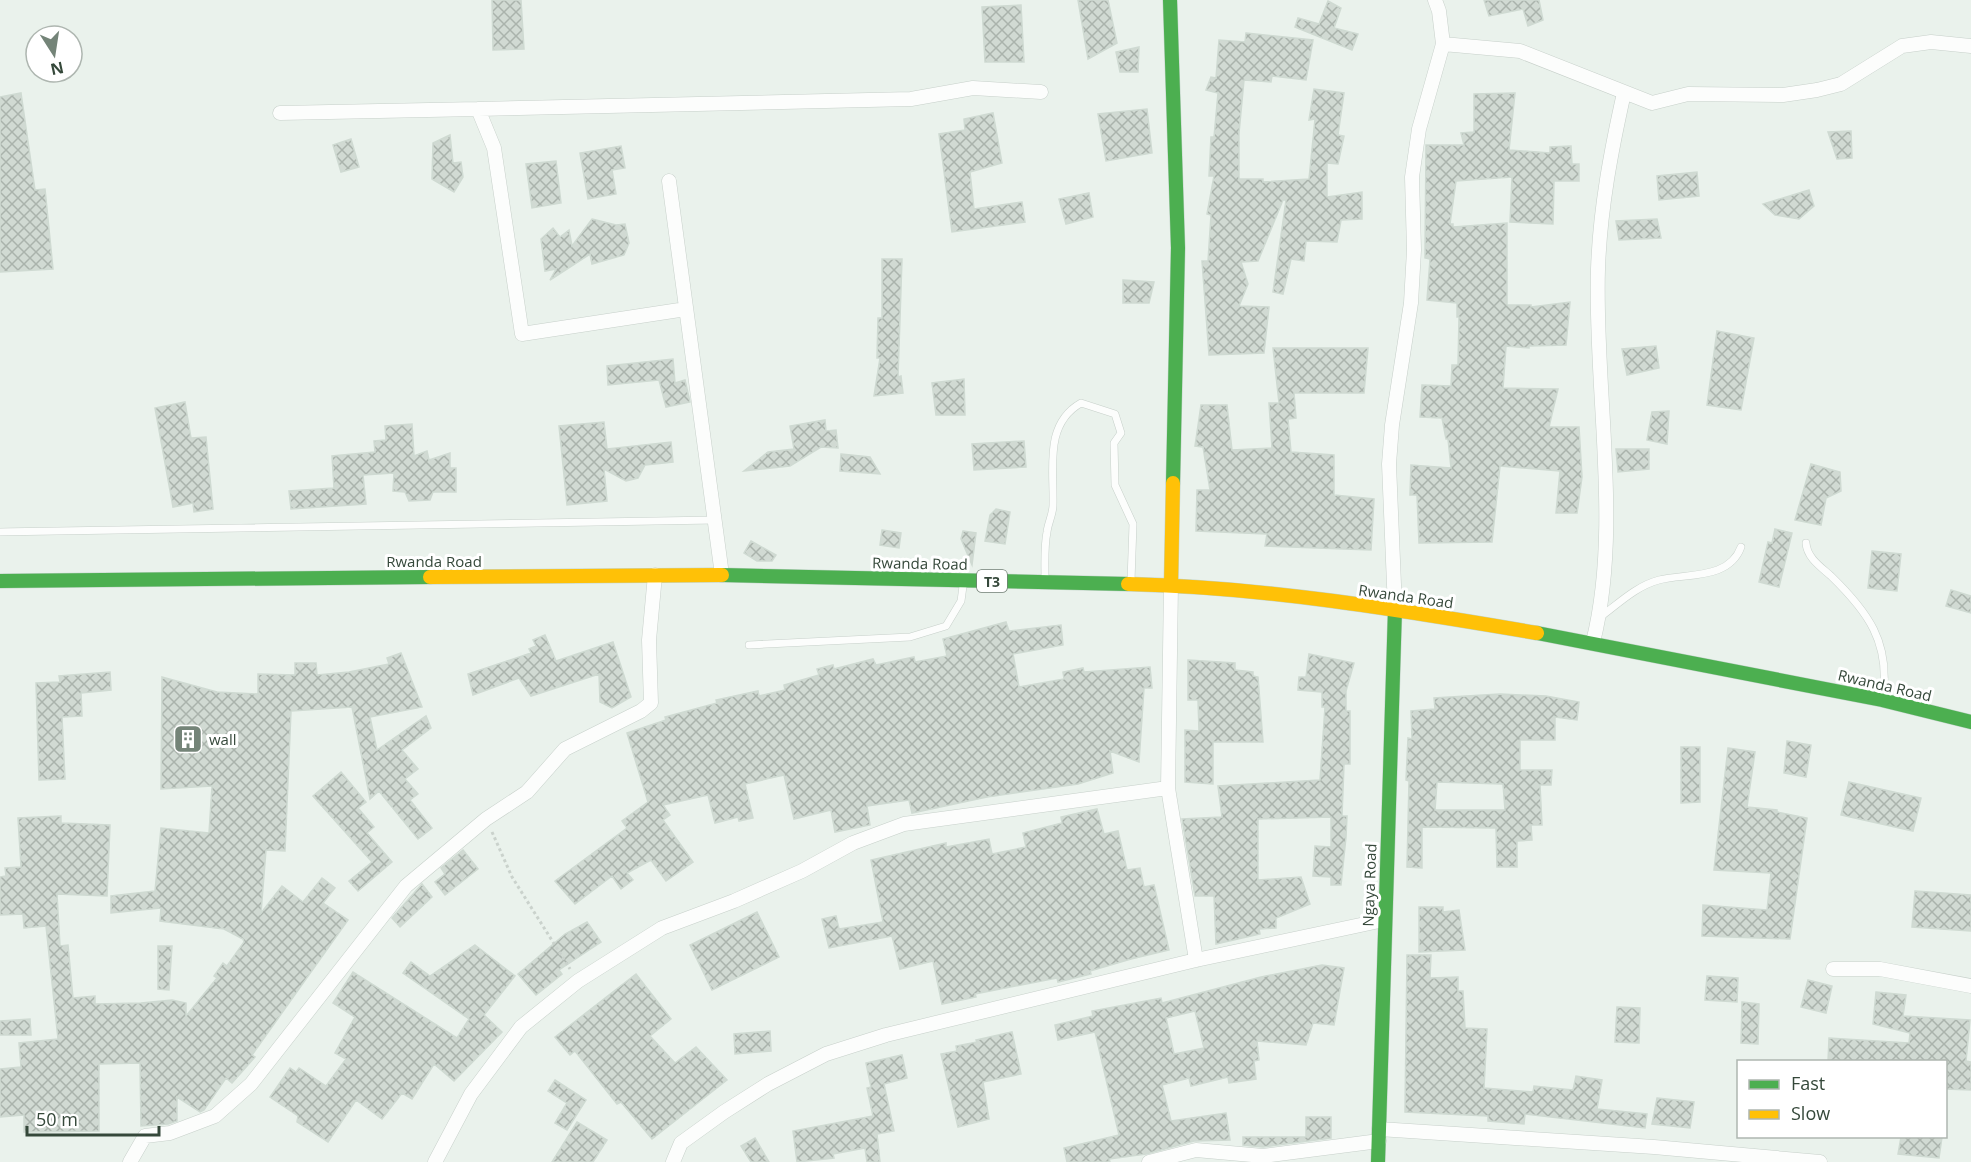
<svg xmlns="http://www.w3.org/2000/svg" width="1971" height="1162" font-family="'Open Sans',sans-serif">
<defs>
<pattern id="building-cross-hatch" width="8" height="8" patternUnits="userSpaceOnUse" patternTransform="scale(1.5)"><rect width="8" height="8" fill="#d1dad3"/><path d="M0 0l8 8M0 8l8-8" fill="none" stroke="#aab3ac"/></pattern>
</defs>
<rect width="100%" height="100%" fill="#eaf2ec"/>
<path fill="url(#building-cross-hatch)" stroke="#cfdad2" stroke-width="1.5" fill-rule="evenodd" d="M 492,0 L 521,0 L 524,49 L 493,50 Z
M 1078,0 L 1108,0 L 1117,43 L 1088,59 Z
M 1484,0 L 1539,0 L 1543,20 L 1528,26 L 1523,9 L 1489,16 Z
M 1328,1 L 1341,8 L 1334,28 L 1358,34 L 1352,50 L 1295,27 L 1298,18 L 1319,24 Z
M 1021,5 L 1024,62 L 985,62 L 982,7 Z
M 1246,33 L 1313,40 L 1306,80 L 1272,76 L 1271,82 L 1244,80 L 1239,133 L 1239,179 L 1263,179 L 1263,182 L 1309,179 L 1315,119 L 1309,120 L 1314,89 L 1344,93 L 1338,135 L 1344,136 L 1338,164 L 1327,163 L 1327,197 L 1362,192 L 1362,219 L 1341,220 L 1337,242 L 1306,241 L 1304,261 L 1291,259 L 1283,294 L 1273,292 L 1286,200 L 1283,200 L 1258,261 L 1241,262 L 1248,284 L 1239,306 L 1269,307 L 1264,353 L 1209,355 L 1202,261 L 1208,261 L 1211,215 L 1207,214 L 1214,176 L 1209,176 L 1211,137 L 1214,137 L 1218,93 L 1206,90 L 1211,77 L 1216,78 L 1219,40 L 1245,42 Z
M 1139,47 L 1138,72 L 1120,72 L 1116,52 Z
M 21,93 L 35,190 L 45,189 L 53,269 L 0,272 L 0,97 Z
M 1515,93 L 1509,150 L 1550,153 L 1550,147 L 1571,146 L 1572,164 L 1579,164 L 1579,181 L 1554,181 L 1553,224 L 1510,222 L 1512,177 L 1456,181 L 1450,224 L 1453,224 L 1453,227 L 1507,223 L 1507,305 L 1531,305 L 1531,307 L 1570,302 L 1566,345 L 1529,346 L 1529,348 L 1506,346 L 1503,388 L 1558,389 L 1549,427 L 1579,427 L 1582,477 L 1577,513 L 1556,513 L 1560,471 L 1500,466 L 1492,542 L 1419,543 L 1417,495 L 1410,495 L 1411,465 L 1451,468 L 1448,439 L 1446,439 L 1442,418 L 1420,417 L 1422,385 L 1451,386 L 1452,365 L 1458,365 L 1459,317 L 1457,317 L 1457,303 L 1427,300 L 1430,259 L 1425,258 L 1426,145 L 1464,145 L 1461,133 L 1474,132 L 1474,94 Z
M 1147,109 L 1152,153 L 1106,161 L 1098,114 Z
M 993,113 L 1002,163 L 970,172 L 974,209 L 1022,202 L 1025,222 L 952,232 L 939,134 L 965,130 L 964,119 Z
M 1851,131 L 1852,158 L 1837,159 L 1828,132 Z
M 450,135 L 453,163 L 461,162 L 463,177 L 454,192 L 432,179 L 433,143 Z
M 351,139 L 359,167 L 341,172 L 333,145 Z
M 621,146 L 625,168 L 612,170 L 616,194 L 588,199 L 580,153 Z
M 556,161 L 561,203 L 532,208 L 526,164 Z
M 1697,172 L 1699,196 L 1659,200 L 1657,176 Z
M 1809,190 L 1814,206 L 1799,219 L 1775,215 L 1763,204 Z
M 1089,193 L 1093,217 L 1066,224 L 1059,199 Z
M 592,219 L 616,225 L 625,224 L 629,243 L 624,255 L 592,264 L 590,254 L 550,280 L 556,269 L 545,271 L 541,239 L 553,228 L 560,237 L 569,230 L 572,246 Z
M 1657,219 L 1661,238 L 1619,240 L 1616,221 Z
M 882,259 L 902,259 L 898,377 L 901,376 L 903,393 L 874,396 L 880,358 L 877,358 L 878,318 L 882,318 Z
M 1123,280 L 1154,282 L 1149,303 L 1123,303 Z
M 1717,331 L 1754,338 L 1741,410 L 1707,405 Z
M 1656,346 L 1659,368 L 1627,375 L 1622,349 Z
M 1273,348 L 1368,348 L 1364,393 L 1294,393 L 1296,418 L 1288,419 L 1291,452 L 1334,455 L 1334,495 L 1374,499 L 1371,550 L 1265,546 L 1267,534 L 1196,531 L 1197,490 L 1210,490 L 1203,447 L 1195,446 L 1201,405 L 1227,405 L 1232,450 L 1272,448 L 1269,403 L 1279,403 Z
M 673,359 L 675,383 L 685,380 L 690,402 L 666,407 L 659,380 L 608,385 L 607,366 Z
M 964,379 L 965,415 L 936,415 L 932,383 Z
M 185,402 L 191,438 L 206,437 L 213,509 L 194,512 L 193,503 L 173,507 L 155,408 Z
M 1669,411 L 1667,444 L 1647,440 L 1652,412 Z
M 825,420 L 826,431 L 836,430 L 838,448 L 821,447 L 790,466 L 744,471 L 768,452 L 794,449 L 790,426 Z
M 604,422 L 607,449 L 671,442 L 673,462 L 645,465 L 638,478 L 626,481 L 604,469 L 607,501 L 567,505 L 559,426 Z
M 412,424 L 414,456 L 427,451 L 429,460 L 450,453 L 450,468 L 456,468 L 456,492 L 433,492 L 430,500 L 409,501 L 405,492 L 393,491 L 394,473 L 363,475 L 366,504 L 291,509 L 289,491 L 334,488 L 332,456 L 375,452 L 374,441 L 386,440 L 385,426 Z
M 1024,441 L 1026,467 L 974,470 L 972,444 Z
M 1616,449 L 1649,449 L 1649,469 L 1618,472 Z
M 841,454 L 870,457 L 880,474 L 840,471 Z
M 1811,464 L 1840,472 L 1841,491 L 1826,498 L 1821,525 L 1795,520 Z
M 996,509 L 1010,512 L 1005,544 L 985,541 L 990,515 Z
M 1775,529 L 1792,533 L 1779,587 L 1759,582 L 1768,542 L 1772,543 Z
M 882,530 L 901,533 L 899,548 L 880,545 Z
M 963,531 L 976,533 L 972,565 L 961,539 Z
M 751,541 L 776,555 L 772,561 L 757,561 L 744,553 Z
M 1872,551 L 1901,554 L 1897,591 L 1868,588 Z
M 1951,590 L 1971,596 L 1971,613 L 1946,606 Z
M 1006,622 L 1009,631 L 1061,625 L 1063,645 L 1013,654 L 1019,687 L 1064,679 L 1063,672 L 1083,668 L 1084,672 L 1150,667 L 1152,688 L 1144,688 L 1139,762 L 1110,751 L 1113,773 L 1078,784 L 987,797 L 912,813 L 909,800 L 867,806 L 870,825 L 835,832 L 831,810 L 794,819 L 784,775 L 745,784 L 753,818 L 739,821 L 738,817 L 715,823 L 708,795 L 663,805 L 670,815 L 663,820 L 693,862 L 666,881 L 651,860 L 627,873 L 633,880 L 621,889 L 612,876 L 575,904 L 555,881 L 627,828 L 622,821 L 648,802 L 627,733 L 666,720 L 665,717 L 717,703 L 716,700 L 758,691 L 759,696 L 785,690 L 784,685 L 819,675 L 817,669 L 833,665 L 834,669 L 873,659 L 876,665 L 914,657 L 915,662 L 947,656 L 943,639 Z
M 545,635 L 556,661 L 613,642 L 631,697 L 612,708 L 600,702 L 599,674 L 531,696 L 519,678 L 473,695 L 468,674 L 531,653 L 529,649 L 536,646 L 533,640 Z
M 401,653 L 422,707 L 370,717 L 377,750 L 426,716 L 431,728 L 402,750 L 418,769 L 405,779 L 418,794 L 410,800 L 432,828 L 418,839 L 379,791 L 370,799 L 352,707 L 291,711 L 285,851 L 266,850 L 261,913 L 282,886 L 303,902 L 322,878 L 335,888 L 323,903 L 348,920 L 252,1055 L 255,1057 L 232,1083 L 226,1078 L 204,1110 L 200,1112 L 177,1097 L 177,1121 L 168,1124 L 141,1126 L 140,1063 L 99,1064 L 99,1131 L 24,1132 L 24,1115 L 0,1117 L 0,1069 L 21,1067 L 19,1043 L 58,1039 L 46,926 L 24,928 L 23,914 L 0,915 L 0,877 L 6,876 L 5,868 L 21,867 L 18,818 L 61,816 L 61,823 L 110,825 L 107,896 L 57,894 L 60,946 L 68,945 L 73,998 L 95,996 L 95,1004 L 141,1003 L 172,1000 L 186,1003 L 186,1016 L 217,978 L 214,976 L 223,963 L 227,966 L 244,942 L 243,939 L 224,929 L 160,921 L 161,908 L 111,913 L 111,896 L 155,891 L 161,828 L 209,833 L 212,786 L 161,789 L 162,677 L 217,692 L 258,694 L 258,674 L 295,675 L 295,663 L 316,663 L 317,675 L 349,672 L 389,664 L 387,658 Z
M 1309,654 L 1354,663 L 1346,691 L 1346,711 L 1350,711 L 1350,764 L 1344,764 L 1342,816 L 1347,816 L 1346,837 L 1341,885 L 1331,885 L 1331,877 L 1313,876 L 1315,846 L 1331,847 L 1331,817 L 1258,819 L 1258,880 L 1301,877 L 1310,904 L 1276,918 L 1276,928 L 1259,929 L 1260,934 L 1216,944 L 1214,896 L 1195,896 L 1182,819 L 1222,817 L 1218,786 L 1320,780 L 1325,707 L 1322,707 L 1322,692 L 1298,690 L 1299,677 L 1306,677 Z
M 1188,660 L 1235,663 L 1235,670 L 1253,672 L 1253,676 L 1258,677 L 1263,742 L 1213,742 L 1213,784 L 1185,782 L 1185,730 L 1199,731 L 1198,700 L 1188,700 Z
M 110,672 L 111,690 L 81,693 L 82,716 L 62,717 L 65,779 L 39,780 L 36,683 L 60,682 L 59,676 Z
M 1500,694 L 1546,696 L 1579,702 L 1577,720 L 1555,717 L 1555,740 L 1520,740 L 1520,770 L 1552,770 L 1551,785 L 1540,785 L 1542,825 L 1531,825 L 1532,840 L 1517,841 L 1517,867 L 1497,867 L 1496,828 L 1422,827 L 1422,868 L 1407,867 L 1409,781 L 1406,780 L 1408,738 L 1412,739 L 1411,711 L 1435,709 L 1434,698 ZM 1437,782 L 1503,784 L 1505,810 L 1435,810 Z
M 1787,741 L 1811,745 L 1806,777 L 1784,773 Z
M 1681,747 L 1700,747 L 1700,802 L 1681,803 Z
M 1728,748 L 1755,752 L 1747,807 L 1777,810 L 1777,812 L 1807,818 L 1790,939 L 1702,936 L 1703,905 L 1767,910 L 1771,873 L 1714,870 Z
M 341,772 L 366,802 L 358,808 L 374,827 L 367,833 L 392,862 L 358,891 L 349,881 L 372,862 L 313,796 Z
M 1849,782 L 1921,798 L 1913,831 L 1841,815 Z
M 1097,809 L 1104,834 L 1118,831 L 1127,870 L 1140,868 L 1144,887 L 1154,885 L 1169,950 L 1131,959 L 1090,971 L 1091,974 L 1058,982 L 1057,978 L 975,994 L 976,997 L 942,1004 L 933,961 L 900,969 L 892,936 L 829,948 L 822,919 L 836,916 L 839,929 L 883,922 L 871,860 L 946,843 L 946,847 L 989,839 L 992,854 L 1026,847 L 1023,833 L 1062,823 L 1061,817 Z
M 463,850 L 478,869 L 445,895 L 435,882 L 445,874 L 441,868 Z
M 422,884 L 432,897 L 400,927 L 392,918 Z
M 1915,891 L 1971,895 L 1971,931 L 1912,927 Z
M 1419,907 L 1443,907 L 1443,912 L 1459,910 L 1465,950 L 1419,952 Z
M 757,912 L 779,957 L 712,990 L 690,945 Z
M 587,922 L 601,942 L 559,970 L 562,974 L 536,995 L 518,974 L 565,934 Z
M 475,945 L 515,976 L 484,1015 L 502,1032 L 454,1081 L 434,1064 L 412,1099 L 402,1093 L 382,1119 L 356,1100 L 328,1142 L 297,1122 L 298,1116 L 270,1097 L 290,1068 L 296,1072 L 299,1068 L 326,1086 L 346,1059 L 335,1053 L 355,1017 L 333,1003 L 353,972 L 457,1038 L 469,1019 L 403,973 L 411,962 L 430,976 Z
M 158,946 L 172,946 L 169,990 L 158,989 Z
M 1407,955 L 1431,955 L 1430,978 L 1458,977 L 1458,991 L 1463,991 L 1465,1028 L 1487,1029 L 1484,1088 L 1533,1092 L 1534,1086 L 1573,1090 L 1576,1076 L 1602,1080 L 1597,1109 L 1647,1114 L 1645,1128 L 1525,1114 L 1524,1124 L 1488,1121 L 1488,1116 L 1405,1112 Z
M 1322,965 L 1344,968 L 1334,1025 L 1313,1023 L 1306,1045 L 1257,1041 L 1259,1060 L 1254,1061 L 1256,1079 L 1229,1083 L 1228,1077 L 1191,1086 L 1189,1078 L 1162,1085 L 1171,1121 L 1226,1113 L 1230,1140 L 1194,1141 L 1146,1154 L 1109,1159 L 1110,1162 L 1067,1162 L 1064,1148 L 1119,1135 L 1095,1032 L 1058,1040 L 1055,1025 L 1093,1016 L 1092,1011 L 1161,998 L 1162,1003 L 1261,977 ZM 1195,1011 L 1204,1048 L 1174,1054 L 1166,1018 Z
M 636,974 L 671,1019 L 650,1036 L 675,1063 L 696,1047 L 727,1080 L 652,1139 L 621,1102 L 617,1104 L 575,1051 L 570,1055 L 555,1037 Z
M 1707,976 L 1738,978 L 1737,1002 L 1705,1000 Z
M 1808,980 L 1832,986 L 1826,1013 L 1801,1007 Z
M 1876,992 L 1906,995 L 1903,1016 L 1970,1020 L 1966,1061 L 1971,1062 L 1971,1090 L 1946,1089 L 1946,1062 L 1828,1062 L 1829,1038 L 1909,1043 L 1910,1033 L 1873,1024 Z
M 1742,1002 L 1759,1004 L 1758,1044 L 1741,1043 Z
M 1617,1007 L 1640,1008 L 1639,1043 L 1615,1042 Z
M 30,1019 L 31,1035 L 0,1035 L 0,1021 Z
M 770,1031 L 771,1051 L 735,1054 L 734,1034 Z
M 1012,1032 L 1021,1074 L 983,1082 L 989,1119 L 958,1127 L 941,1054 L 957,1051 L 956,1046 L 977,1042 L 976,1040 Z
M 902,1055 L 907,1078 L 884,1084 L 894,1131 L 877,1134 L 880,1162 L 867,1162 L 865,1148 L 833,1154 L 834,1158 L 797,1162 L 793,1131 L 873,1116 L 867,1088 L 871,1087 L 866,1063 Z
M 555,1080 L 586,1100 L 567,1130 L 555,1123 L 567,1103 L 548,1091 Z
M 1657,1098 L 1694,1102 L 1690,1128 L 1652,1124 Z
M 1306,1117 L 1331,1117 L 1331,1138 L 1263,1147 L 1243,1145 L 1243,1137 L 1306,1137 Z
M 577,1122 L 607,1140 L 593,1162 L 552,1162 Z
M 1901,1137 L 1942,1137 L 1939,1158 L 1898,1154 Z
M 755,1138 L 769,1162 L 751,1162 L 741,1146 Z"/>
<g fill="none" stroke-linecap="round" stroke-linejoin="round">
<g stroke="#c7d0ca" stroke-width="8">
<path id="lane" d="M 0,532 C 238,528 476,525 715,520
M 1806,543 C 1807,558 1821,567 1831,576 C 1868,612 1890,642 1883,695
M 1045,579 C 1045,563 1044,547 1047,532 C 1048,523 1053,514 1053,505 C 1054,468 1044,424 1081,403 L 1115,414 L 1121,433 L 1114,443 L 1115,485 L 1133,524 L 1131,581
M 1599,618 C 1618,604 1636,586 1659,580 C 1687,573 1729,580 1741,547
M 749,645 L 910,637 L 946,626 L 961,601 L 963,586"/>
</g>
<g stroke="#c7d0ca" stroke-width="15">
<path id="street" d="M 1443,44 L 1520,51 L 1652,103 L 1688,94 L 1783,95 L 1817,90 L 1841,84 L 1902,46 L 1931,42 L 1971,46
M 478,109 L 911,99 L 973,88 L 1041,92
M 280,113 L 478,109 L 494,148 L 522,334 L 686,309
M 669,181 L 722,575
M 1171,585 L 1168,788 L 1196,960
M 1395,609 L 1389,464 L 1392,425 L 1411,303 L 1414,250 L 1412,177 L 1419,129 L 1443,44 L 1439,11 L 1435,0
M 1593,642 C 1622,527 1594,388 1598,269 C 1600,209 1611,151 1624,93
M 1833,969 L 1880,969 L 1971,986
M 1379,1129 L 1654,1147 L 1820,1162
M 130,1162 L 145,1136 L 170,1133 L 215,1116 L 251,1084 L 406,886 L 486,819 L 527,792 L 565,749 L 641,711 L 651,703 L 649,640 L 655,575
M 435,1162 L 471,1094 L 521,1027 L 578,981 L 662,928 L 734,901 L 802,871 L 853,843 L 904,824 L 1168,788
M 673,1162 L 681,1143 L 724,1112 L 768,1084 L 826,1054 L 886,1035 L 1196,960 L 1384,920
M 1149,1162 L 1196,1150 L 1263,1156 L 1379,1141"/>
</g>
<g stroke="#c1d3c8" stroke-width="15">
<path id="fast" d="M 1170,0 L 1178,248 L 1173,483
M 722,575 L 1128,584
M 0,581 L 430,577
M 1537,633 L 1882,700 L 1971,722
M 1378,1162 L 1395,609"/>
</g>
<g stroke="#c1d3c8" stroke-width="15">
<path id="slow" d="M 430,577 L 722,575
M 1128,584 C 1265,587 1402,610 1537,633
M 1171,585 L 1173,483"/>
</g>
<path stroke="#cad2cc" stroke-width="3" stroke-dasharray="3 3" stroke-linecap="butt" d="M 492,832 L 512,877 L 570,969"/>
<use href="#lane" stroke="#fcfdfc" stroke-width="7"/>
<use href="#street" stroke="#fcfdfc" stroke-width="14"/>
<use href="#fast" stroke="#4caf50" stroke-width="14"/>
<use href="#slow" stroke="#ffc107" stroke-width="14"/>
</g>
<defs>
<g id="building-square" transform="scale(1.5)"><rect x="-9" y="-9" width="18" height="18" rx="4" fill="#748478" stroke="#fff"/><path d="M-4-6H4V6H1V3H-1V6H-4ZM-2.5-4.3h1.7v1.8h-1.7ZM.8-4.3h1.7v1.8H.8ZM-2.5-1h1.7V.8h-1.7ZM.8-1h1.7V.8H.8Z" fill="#fff"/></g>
</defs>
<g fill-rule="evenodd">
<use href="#building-square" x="188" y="739"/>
</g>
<g text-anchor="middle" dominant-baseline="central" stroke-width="6" stroke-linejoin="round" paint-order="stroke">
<rect fill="#fff" stroke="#727f75" stroke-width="1.5" x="977" y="570" width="30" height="22" rx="4.5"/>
<g font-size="14" font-weight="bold" fill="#35483a">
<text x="992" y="581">T3</text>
</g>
<g font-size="15" fill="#35483a" stroke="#fff">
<text x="434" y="561">Rwanda Road</text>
<text transform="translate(920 563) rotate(1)">Rwanda Road</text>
<text transform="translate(1406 596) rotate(8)">Rwanda Road</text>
<text transform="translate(1885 685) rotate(13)">Rwanda Road</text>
<text transform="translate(1369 885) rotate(-88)">Ngaya Road</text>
</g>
<g font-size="15" fill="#35483a" stroke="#fff" text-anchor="start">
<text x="209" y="739">wall</text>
</g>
</g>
<rect x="1737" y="1060" width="210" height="78" fill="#ffffff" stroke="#aeb6b0" stroke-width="1.5"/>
<rect x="1749" y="1080" width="30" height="9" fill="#4caf50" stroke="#aeb6b0" stroke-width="1.5"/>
<text x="1791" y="1090" font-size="18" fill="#35483a">Fast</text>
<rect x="1749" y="1110" width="30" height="9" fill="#ffc107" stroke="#aeb6b0" stroke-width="1.5"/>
<text x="1791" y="1120" font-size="18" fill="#35483a">Slow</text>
<g transform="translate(54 54) rotate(168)"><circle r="28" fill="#ffffff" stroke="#aeb6b0" stroke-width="1.5"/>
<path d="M0-4.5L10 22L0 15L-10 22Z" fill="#748478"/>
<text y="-9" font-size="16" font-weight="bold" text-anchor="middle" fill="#35483a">N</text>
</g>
<path d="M27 1126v9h132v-9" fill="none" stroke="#35483a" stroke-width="3"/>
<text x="36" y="1126" font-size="18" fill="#35483a" stroke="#ffffff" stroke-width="4.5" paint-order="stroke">50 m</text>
</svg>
